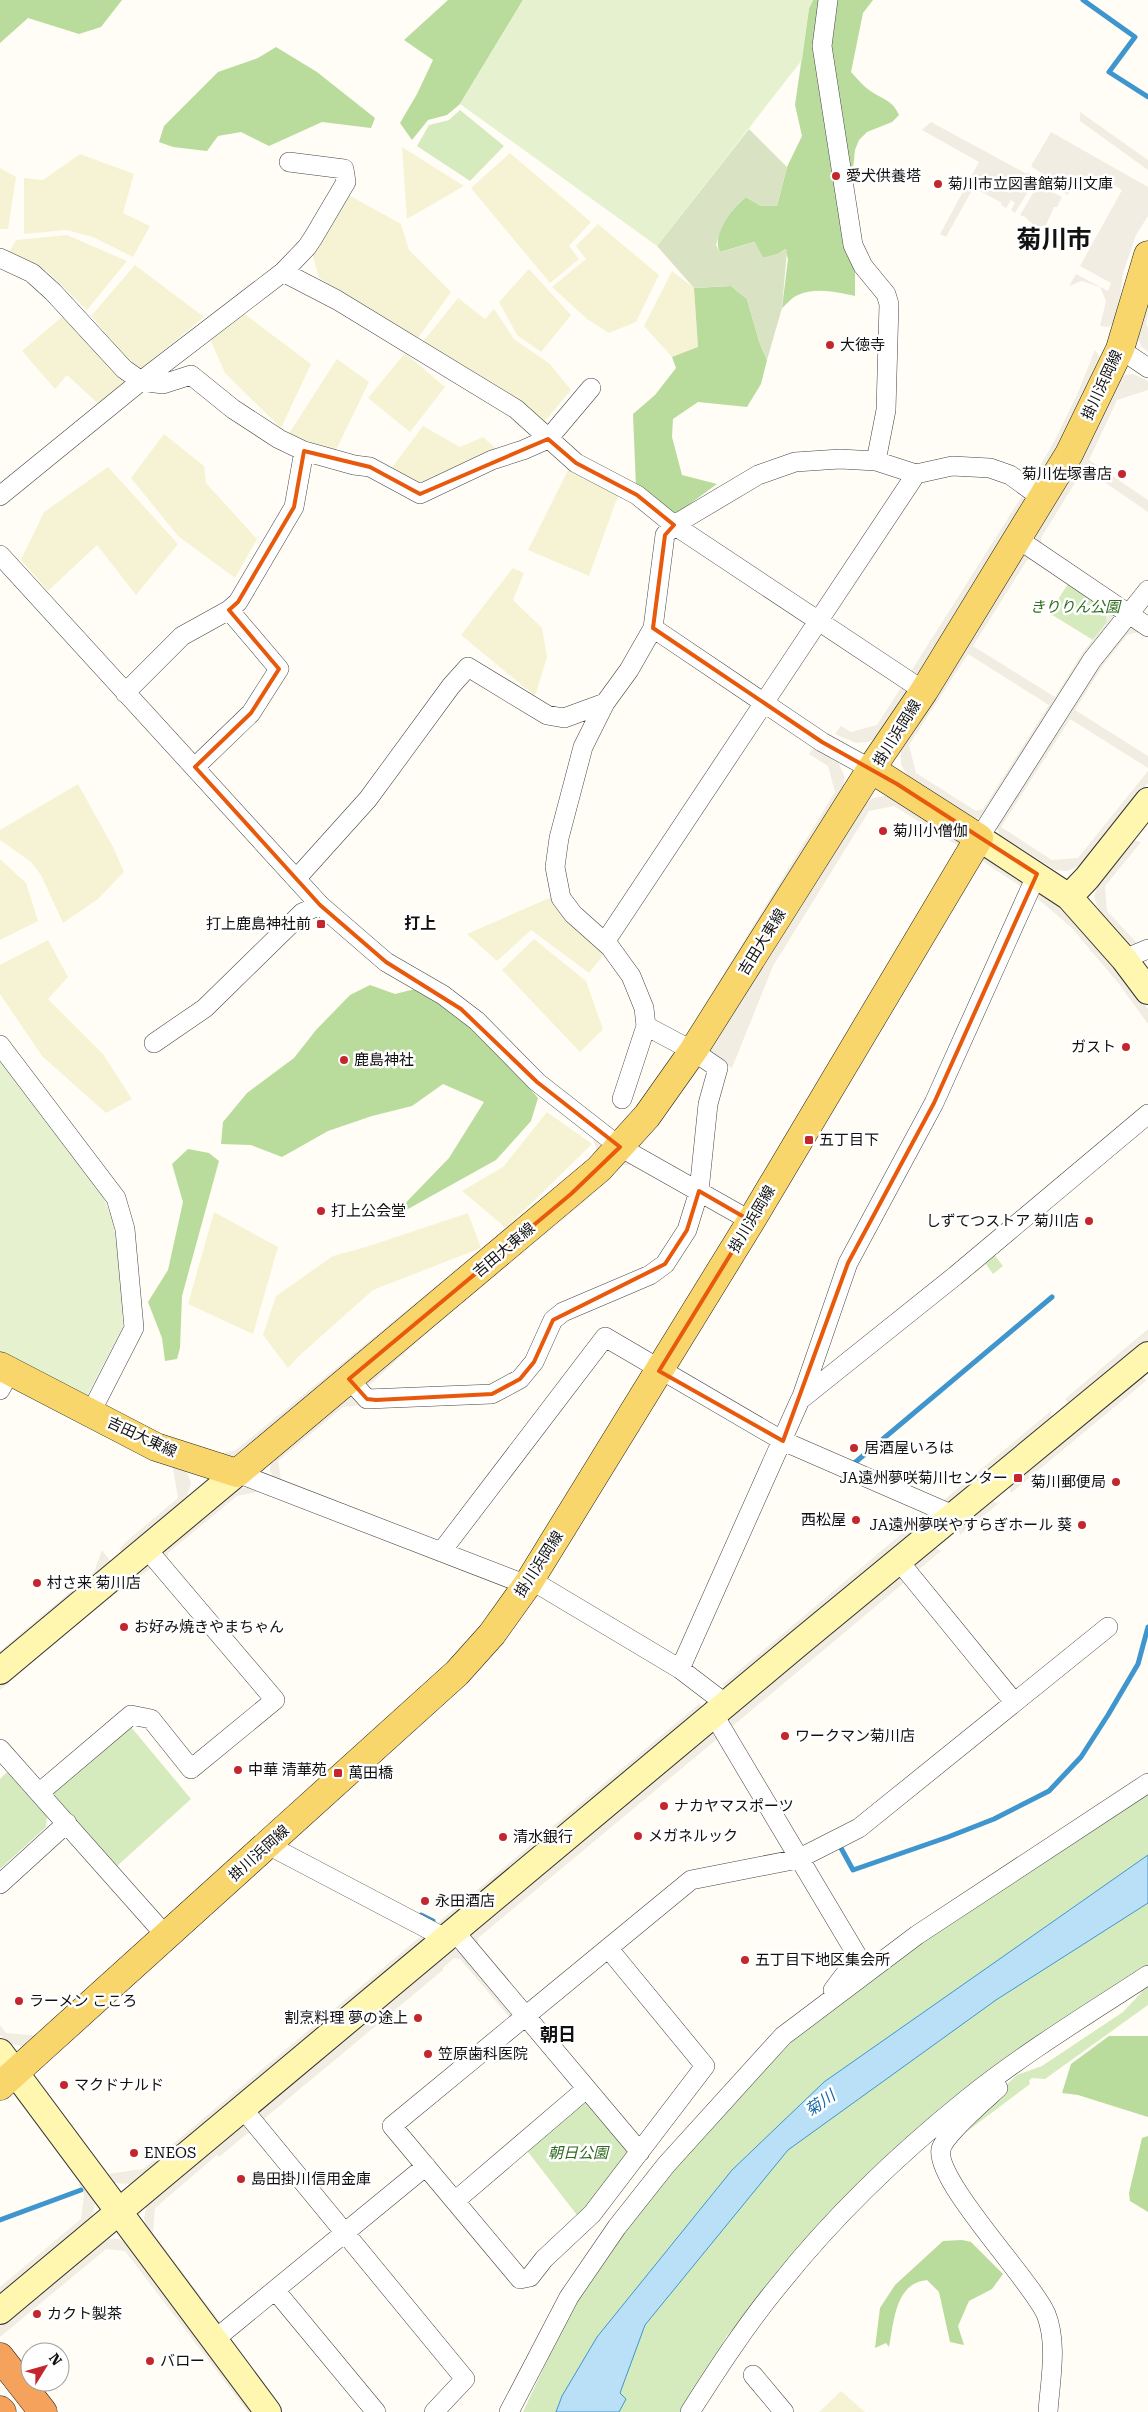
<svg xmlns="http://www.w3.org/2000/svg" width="1148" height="2412" font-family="'Roboto Serif','Noto Sans JP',serif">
<rect width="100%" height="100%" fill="#fffdf5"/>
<path fill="#f6f3d4" d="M 402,147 L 464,186 L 407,219 Z
M 510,153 L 591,222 L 569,246 L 579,259 L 550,283 L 471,188 Z
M 80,154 L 134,174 L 123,213 L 150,226 L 133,257 L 93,237 L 66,230 L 24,234 L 24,178 L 43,180 Z
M 0,168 L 16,177 L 8,229 L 0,229 Z
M 345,193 L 401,224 L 409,250 L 451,292 L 418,338 L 319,278 L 312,253 Z
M 598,224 L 659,275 L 636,322 L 609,333 L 587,319 L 552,287 L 586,259 L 576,246 Z
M 67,235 L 127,261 L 87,310 L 47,271 L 9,252 L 16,240 Z
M 135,265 L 204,317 L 141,369 L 133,366 L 91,316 Z
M 529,269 L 571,315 L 541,352 L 517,335 L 499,302 Z
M 672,271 L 694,288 L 698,348 L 672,357 L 644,326 Z
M 458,298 L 485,319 L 494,309 L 514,339 L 550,364 L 571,390 L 545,421 L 422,343 Z
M 243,313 L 311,364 L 281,428 L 225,373 L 209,337 Z
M 64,315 L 134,387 L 105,410 L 67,375 L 55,389 L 22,351 Z
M 405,353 L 445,387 L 410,432 L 368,398 Z
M 337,359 L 369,382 L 336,450 L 288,435 Z
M 423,426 L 460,447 L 483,437 L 501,453 L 418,488 L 390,470 Z
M 164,434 L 204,466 L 206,483 L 257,539 L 235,578 L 178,536 L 131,478 Z
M 570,466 L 619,493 L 589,576 L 528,550 Z
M 108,467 L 178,544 L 136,595 L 97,545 L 48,591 L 21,560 L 44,512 Z
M 513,568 L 524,573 L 513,600 L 542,628 L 547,657 L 535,696 L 461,635 Z
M 78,784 L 113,847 L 124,872 L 98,899 L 63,923 L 41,875 L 31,862 L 0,840 L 0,830 Z
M 0,859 L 26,883 L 38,921 L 0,940 Z
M 554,896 L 610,947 L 589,973 L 531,930 L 497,961 L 467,934 Z
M 534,939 L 586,981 L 603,1029 L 580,1052 L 502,970 Z
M 48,940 L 68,977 L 48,999 L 103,1054 L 132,1099 L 106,1113 L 42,1056 L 0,994 L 0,965 Z
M 547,1112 L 592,1144 L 506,1228 L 462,1191 L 503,1167 Z
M 214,1212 L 278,1247 L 253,1334 L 188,1304 Z
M 468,1213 L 481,1248 L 373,1290 L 299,1356 L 288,1368 L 263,1335 L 276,1296 L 333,1256 L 366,1247 Z
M 841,2391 L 865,2412 L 819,2412 Z"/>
<path fill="#d5ebbd" d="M 460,110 L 504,146 L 470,181 L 417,146 L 429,125 L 449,120 Z
M 1070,581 L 1105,605 L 1107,622 L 1093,640 L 1049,613 Z
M 992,1252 L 1003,1266 L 993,1274 L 986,1264 L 975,1273 L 971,1269 Z
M 131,1727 L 191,1799 L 116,1867 L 52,1795 Z
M 7,1772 L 47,1816 L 46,1827 L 0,1869 L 0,1779 Z
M 1148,1784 L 1148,1971 L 940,2108 L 819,2231 L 726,2337 L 687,2412 L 523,2412 L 595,2258 L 734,2103 L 832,1999 Z
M 1148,1981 L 1148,2005 L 1045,2079 L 1032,2078 L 1029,2081 L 1030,2084 L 949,2145 L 963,2125 L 1017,2075 L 1042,2066 L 1123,2012 L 1141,1993 L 1140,1986 Z
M 585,2097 L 629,2149 L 580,2219 L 525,2148 Z"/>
<path fill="#b9dc9c" d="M 0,0 L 122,0 L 101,27 L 79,34 L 28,18 L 0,43 Z
M 448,0 L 523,0 L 460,104 L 447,115 L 428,120 L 412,140 L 400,123 L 417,94 L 433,60 L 404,40 Z
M 813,0 L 873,0 L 863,13 L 851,72 C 857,78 862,85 869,90 C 881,99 892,99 899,115 L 892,122 L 867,132 L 859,140 L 855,150 L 850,198 L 861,235 L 855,264 L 855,296 C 837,292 815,287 798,295 C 792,297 787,304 782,308 L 788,259 L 785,249 L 778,254 L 763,258 L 754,242 L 720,252 C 711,234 732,208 746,197 L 761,206 L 777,206 L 787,167 L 802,136 L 795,105 L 809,8 Z
M 276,47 L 317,72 L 375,118 L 371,128 L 322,122 L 269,146 L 241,132 L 218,136 L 207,151 L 173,147 L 159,142 L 164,126 L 218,72 L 258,58 Z
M 731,286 L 747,299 L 759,341 L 767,360 L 761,384 L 747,407 L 698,402 L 673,419 L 672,437 L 682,475 L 717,484 L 676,514 L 636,487 L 633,414 L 655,395 L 676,368 L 672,357 L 698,347 L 694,288 Z
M 370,985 L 395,994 L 427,986 L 461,1009 L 538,1098 L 531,1121 L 496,1160 L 390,1219 L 449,1158 L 484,1102 L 443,1084 L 412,1106 L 372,1116 L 328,1131 L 282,1157 L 251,1145 L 221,1144 L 223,1122 L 247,1093 L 294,1058 L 316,1030 L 350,995 Z
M 188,1149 L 209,1153 L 219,1161 L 182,1296 L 180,1348 L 177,1359 L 165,1361 L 162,1338 L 148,1302 L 168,1270 L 183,1202 L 172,1164 Z
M 1109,2036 L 1148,2036 L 1148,2117 L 1078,2095 L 1062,2093 L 1071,2064 Z
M 1148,2136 L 1148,2212 L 1130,2201 L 1129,2193 L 1142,2138 Z
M 962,2240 L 971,2242 L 1003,2274 L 992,2289 L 969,2301 L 958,2326 L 964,2345 L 950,2342 L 939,2292 L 927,2280 C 895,2283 894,2322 889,2347 L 886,2343 L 875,2348 L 880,2308 L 895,2285 L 943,2241 Z"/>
<path fill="#d9e3c4" d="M 749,129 L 787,167 L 777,206 L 761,206 L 746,197 C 731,208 720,227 716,245 L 720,252 L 755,242 L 763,258 L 778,254 L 785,249 L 787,250 L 782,308 L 767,360 L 759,341 L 747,299 L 731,286 L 694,288 L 657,246 Z"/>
<path fill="#e6f2cf" d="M 523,0 L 813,0 L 809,8 L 802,60 L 657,246 L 460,104 Z
M 0,1059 L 102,1194 L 113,1221 L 120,1270 L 123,1327 L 87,1396 L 0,1353 Z"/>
<path fill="#f1ede2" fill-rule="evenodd" d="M 1080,112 L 1148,160 L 1148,170 L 1080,121 Z
M 931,122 L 1027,174 L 1028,172 L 1037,177 L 1015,213 L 1011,210 L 1015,203 L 1011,200 L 1006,208 L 1001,205 L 1002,203 L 978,190 L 975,185 L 946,237 L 940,234 L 979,162 L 922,130 Z
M 1051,132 L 1148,187 L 1148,216 L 1136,235 L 1123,273 L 1119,305 L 1113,324 L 1108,327 L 1100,326 L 1106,301 L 1100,287 L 1082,281 L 1069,286 L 1076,274 L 1108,291 L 1111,283 L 1080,266 L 1122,190 L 1100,177 L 1095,183 L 1079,175 L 1068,195 L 1055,188 L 1052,192 L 1062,197 L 1057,207 L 1054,207 L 1046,225 L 1037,228 L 1025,217 L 1020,215 L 1044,175 L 1031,166 Z
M 1148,292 L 1148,315 L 1146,323 L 1148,329 L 1148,352 L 1142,347 L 1137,337 Z
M 1095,350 L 1100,357 L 1083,399 L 1039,483 L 1029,485 L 1055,440 L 1077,395 Z
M 1133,374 L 1148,381 L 1148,390 L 1117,400 L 1089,460 L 1148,500 L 1148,512 L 1084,468 L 1041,538 L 1042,546 L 1036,539 L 1035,534 L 1117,381 L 1125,375 Z
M 1024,493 L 1027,497 L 1008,532 L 920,671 L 914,675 L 910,673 Z
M 1026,554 L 1035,558 L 1027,560 L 973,646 L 1055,697 L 1083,652 L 1107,622 L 1105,605 L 1111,611 L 1114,619 L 981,818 L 975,818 L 909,778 L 901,765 L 901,747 L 1023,555 ZM 968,654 L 1049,705 L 983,809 L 976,811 L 916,773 L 909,745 Z
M 1136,628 L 1142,631 L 1127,635 L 1102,667 L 1075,710 L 1148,756 L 1148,768 L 1070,719 L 1001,827 L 1052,860 L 1078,858 L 1148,771 L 1148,783 L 1082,865 L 1067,871 L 1055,870 L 999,834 L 996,826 L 1099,663 L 1127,629 Z
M 904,683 L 909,689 L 878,737 L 868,742 L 856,743 L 835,734 L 841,726 L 851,732 L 877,725 Z
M 814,747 L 839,764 L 844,775 L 844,789 L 693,1036 L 684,1039 L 835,792 L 828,766 L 809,754 Z
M 889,795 L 963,840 L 959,852 L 957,845 L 894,806 L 869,811 L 773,966 L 732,1068 L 708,1053 L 865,803 L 873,798 Z
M 1133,840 L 1141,842 L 1105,886 L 1107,911 L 1137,943 L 1130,945 L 1125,943 L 1100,913 L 1094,896 L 1099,882 Z
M 983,854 L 1056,904 L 1077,923 L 1127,981 L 1148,1009 L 1148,1024 L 1119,984 L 1072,928 L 1031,893 L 976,857 Z
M 592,1136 L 603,1148 L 233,1459 L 209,1456 L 236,1450 L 563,1182 L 597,1151 Z
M 622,1159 L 637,1165 L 623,1165 L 585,1201 L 429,1331 L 366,1388 L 364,1383 Z
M 1148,1329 L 1148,1341 L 1072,1404 L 1068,1403 L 1065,1399 Z
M 1141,1377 L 1147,1380 L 1011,1493 L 1009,1486 Z
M 350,1395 L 353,1395 L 361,1405 L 343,1407 L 278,1461 L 282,1484 L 273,1478 L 270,1470 L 271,1461 Z
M 1051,1411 L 1052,1419 L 951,1504 L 939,1504 Z
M 172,1462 L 186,1471 L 188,1474 L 191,1483 L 186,1500 L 122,1552 L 119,1549 L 127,1541 L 178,1498 Z
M 248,1487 L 262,1491 L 237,1496 L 168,1553 L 168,1561 L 163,1552 L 236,1489 Z
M 992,1500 L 998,1504 L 960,1535 L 958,1527 Z
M 930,1510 L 933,1518 L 726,1688 L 723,1684 Z
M 932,1548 L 936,1548 L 941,1551 L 917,1571 L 915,1563 Z
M 102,1550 L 111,1562 L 0,1660 L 0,1651 L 94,1572 Z
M 149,1563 L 157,1569 L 150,1569 L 102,1603 L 0,1690 L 0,1681 Z
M 901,1577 L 906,1581 L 729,1729 L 728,1718 Z
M 700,1703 L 702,1710 L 446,1927 L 434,1926 Z
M 713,1732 L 723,1740 L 717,1739 L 478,1938 L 478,1946 L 471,1937 L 471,1933 Z
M 427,1931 L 429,1937 L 132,2184 L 113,2183 L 107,2174 L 143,2169 Z
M 452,1950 L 461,1950 L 513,2015 L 510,2018 L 460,1959 L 454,1958 L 443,1968 L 443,1970 L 265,2118 L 264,2124 L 259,2114 L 260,2111 Z
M 0,2025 L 6,2033 L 40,2036 L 30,2043 L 21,2046 L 10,2044 L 0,2035 Z
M 242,2125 L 245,2125 L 253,2133 L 248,2133 L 219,2157 L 217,2155 L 155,2208 L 153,2233 L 219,2321 L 225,2321 L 219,2325 L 146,2228 L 144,2218 L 147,2205 Z
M 82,2183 L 95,2203 L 92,2217 L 0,2297 L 0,2287 L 81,2219 L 84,2195 L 78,2184 Z
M 109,2239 L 119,2239 L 127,2243 L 257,2412 L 248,2412 L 125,2251 L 106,2249 L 0,2337 L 0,2326 L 103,2242 Z"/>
<path fill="#b9e0f7" stroke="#3f96cf" d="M 1148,1855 L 1148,1903 L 996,2000 L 788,2150 L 645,2325 L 620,2393 L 626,2399 L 619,2412 L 556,2412 L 562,2396 L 597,2337 L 732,2170 L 824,2082 Z"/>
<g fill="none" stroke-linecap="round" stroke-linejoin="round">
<path stroke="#3f96cf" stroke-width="5" d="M 1083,0 L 1135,37 L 1109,72 L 1148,97
M 852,1465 L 1052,1297
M 841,1848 L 853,1870 L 948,1837 L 994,1819 L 1049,1791 L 1081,1757 L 1108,1715 L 1138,1664 L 1148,1627
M 421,1915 L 433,1921
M 0,2220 L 81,2190"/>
<g stroke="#444" stroke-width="20">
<path id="street" d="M 828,0 L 822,46 L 853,245 L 863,266 L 886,294 L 889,304 L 886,410 L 876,461
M 0,258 L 32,273 L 53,292 L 124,369 L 141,381 L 163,384 L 191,375 L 233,409 L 279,439 L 304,451 L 354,465 L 370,467 L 420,494 L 492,460 L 523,450 L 548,439 L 591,388
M 283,272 L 307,247 L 313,238 L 346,182 L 344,169 L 289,162
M 1120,349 L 1148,368
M 0,496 L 141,381 L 283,272 L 337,300 L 516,409 L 576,463 L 637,495 L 674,525 L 924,691
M 1018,539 L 1148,627
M 0,555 L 320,905 L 386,962 L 443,995 L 477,1021 L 537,1082 L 620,1147 L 751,1221
M 653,628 L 822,742 L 871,769
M 125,693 L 182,636 L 229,610 L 238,602 L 294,507 L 304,451
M 195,767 L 251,713 L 279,669 L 229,610
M 979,838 L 1092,660 L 1148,590
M 296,879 L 368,799 L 451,686 L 468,667 L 547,715 L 564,718 L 605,703
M 605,942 L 916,474
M 1124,959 L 1148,949
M 154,1043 L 205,1008 L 302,913 L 320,905
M 0,1045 L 116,1198 L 125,1229 L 134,1328 L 91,1412
M 622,1099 L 646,1026 L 644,1008 L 631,976 L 610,947 L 573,914 L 561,898 L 555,867 L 559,838 L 583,747 L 605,703 L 629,670 L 653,628 L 665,535 L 674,525 L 758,475 L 795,462 L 840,459 L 876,461 L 916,474 L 952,466 L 990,468 L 1010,475 L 1042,498
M 349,1379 L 367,1399 L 492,1394 L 520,1379 L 534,1362 L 553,1320 L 563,1312 L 650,1275 L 665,1264 L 687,1230 L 699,1191 L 708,1104 L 718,1068 L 693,1051 L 646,1026
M 0,1390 L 10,1371
M 801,1399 L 848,1263 L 934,1103 L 1037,874
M 237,1473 L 527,1585
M 441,1552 L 605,1337 L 783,1441 L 953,1515
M 898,1560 L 1014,1702
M 531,1580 L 680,1669 L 726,1704
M 680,1669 L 800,1400 L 955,1276 L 1148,1114
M 714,1715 L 858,1957 L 833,1990
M 0,1749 L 167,1937
M 39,1793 L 131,1715 L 151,1719 L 191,1769 L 275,1700 L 146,1548
M 268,1845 L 447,1939
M 0,1884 L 67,1823
M 455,1932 L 640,2152
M 608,1948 L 705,2066 L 592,2214 L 544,2259 L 530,2277 L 520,2279 L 392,2126 L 691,1880 L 798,1859 L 859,1828 L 1108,1627
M 998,2088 C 985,2100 945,2134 941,2149 C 934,2180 1031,2280 1046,2314 C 1058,2344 1050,2381 1048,2412
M 243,2109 L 465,2379 L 434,2412
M 455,2201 L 586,2089
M 275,2290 L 376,2412
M 214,2340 L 426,2166
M 753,2375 L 784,2412
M 509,2412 L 569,2297 L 617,2227 L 666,2165 L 783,2036 L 917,1935 L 1148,1783
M 690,2412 C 718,2368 746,2325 779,2285 C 833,2217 900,2153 967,2099 C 1024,2053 1087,2015 1148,1975"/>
</g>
<g stroke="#333" stroke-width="28">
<path id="secondary" d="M 979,838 L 1069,897 L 1124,959 L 1148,991
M 1069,897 L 1087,878 L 1148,801
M 0,1671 L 237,1473
M 0,2052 L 268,2412
M 0,2311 L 799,1643 L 1148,1355"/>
</g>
<g stroke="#222" stroke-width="29">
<path id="primary" d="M 0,1366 L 156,1447 L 237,1473 L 599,1169 L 647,1116 L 693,1051 L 871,769 L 924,691 L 1069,454 L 1120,349 L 1148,255
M 0,2086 L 457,1673 L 492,1634 L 527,1585 L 751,1221 L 979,838 L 871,769"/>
</g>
<g stroke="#222" stroke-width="29">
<path id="highway" d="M 0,2357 L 43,2412
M 0,2410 L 2,2412"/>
</g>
<use href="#street" stroke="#fff" stroke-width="19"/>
<use href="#secondary" stroke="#fff6b0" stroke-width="26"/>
<use href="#primary" stroke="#f9d66b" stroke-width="28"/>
<use href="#highway" stroke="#f5a25d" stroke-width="28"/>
</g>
<path fill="none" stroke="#e8590c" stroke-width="4" stroke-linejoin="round" d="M 548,439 L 576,463 L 637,495 L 674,525 L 665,535 L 653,628 L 822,742 L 897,784 L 1037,874 L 934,1103 L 848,1263 L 783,1441 L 659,1371 L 751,1221 L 699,1191 L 687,1230 L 665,1264 L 553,1320 L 534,1362 L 520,1379 L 492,1394 L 376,1400 L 367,1399 L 349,1379 L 571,1194 L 620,1147 L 537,1082 L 461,1009 L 386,962 L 320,905 L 195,767 L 251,713 L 279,669 L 229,610 L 238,602 L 294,507 L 304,451 L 370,467 L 420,494 Z"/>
<g fill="#c4262e" stroke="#fff" stroke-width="2">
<circle cx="836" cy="176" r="5"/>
<circle cx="938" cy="184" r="5"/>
<circle cx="830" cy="345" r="5"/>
<circle cx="1122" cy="474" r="5"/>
<circle cx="883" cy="831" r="5"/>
<rect x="316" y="919" width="10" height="10" rx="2.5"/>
<circle cx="1126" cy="1047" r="5"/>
<circle cx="344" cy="1060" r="5"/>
<rect x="804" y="1135" width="10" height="10" rx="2.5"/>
<circle cx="321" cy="1211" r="5"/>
<circle cx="1089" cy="1221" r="5"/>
<circle cx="854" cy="1448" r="5"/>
<rect x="1013" y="1473" width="10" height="10" rx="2.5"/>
<circle cx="1116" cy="1482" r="5"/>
<circle cx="856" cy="1520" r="5"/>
<circle cx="1082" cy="1525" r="5"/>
<circle cx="37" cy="1583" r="5"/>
<circle cx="124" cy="1627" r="5"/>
<circle cx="785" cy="1736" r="5"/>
<circle cx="238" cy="1770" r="5"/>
<rect x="333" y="1768" width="10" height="10" rx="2.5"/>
<circle cx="664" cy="1806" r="5"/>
<circle cx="638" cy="1836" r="5"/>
<circle cx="503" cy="1837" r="5"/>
<circle cx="425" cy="1901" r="5"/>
<circle cx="745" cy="1960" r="5"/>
<circle cx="19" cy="2001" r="5"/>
<circle cx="418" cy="2018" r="5"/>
<circle cx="428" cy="2054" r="5"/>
<circle cx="64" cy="2085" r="5"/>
<circle cx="134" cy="2153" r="5"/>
<circle cx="241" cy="2179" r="5"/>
<circle cx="37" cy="2314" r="5"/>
<circle cx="150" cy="2361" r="5"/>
</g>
<g text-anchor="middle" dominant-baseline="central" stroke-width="5" stroke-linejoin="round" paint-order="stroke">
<g font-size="15" fill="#111" stroke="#fff" text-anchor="start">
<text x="846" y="176">愛犬供養塔</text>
<text x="948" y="184">菊川市立図書館菊川文庫</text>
<text x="840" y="345">大徳寺</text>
<text x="1112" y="474" text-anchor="end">菊川佐塚書店</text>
<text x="893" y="831">菊川小僧伽</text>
<text x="311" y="924" text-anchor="end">打上鹿島神社前</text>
<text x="1116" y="1047" text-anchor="end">ガスト</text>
<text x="354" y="1060">鹿島神社</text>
<text x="819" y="1140">五丁目下</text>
<text x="331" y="1211">打上公会堂</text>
<text x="1079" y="1221" text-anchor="end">しずてつストア 菊川店</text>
<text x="864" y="1448">居酒屋いろは</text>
<text x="1008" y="1478" text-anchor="end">JA遠州夢咲菊川センター</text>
<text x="1106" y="1482" text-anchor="end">菊川郵便局</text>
<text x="846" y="1520" text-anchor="end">西松屋</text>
<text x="1072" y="1525" text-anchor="end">JA遠州夢咲やすらぎホール 葵</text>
<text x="47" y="1583">村さ来 菊川店</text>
<text x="134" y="1627">お好み焼きやまちゃん</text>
<text x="795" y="1736">ワークマン菊川店</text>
<text x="248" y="1770">中華 清華苑</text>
<text x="348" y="1773">萬田橋</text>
<text x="674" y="1806">ナカヤマスポーツ</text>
<text x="648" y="1836">メガネルック</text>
<text x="513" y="1837">清水銀行</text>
<text x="435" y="1901">永田酒店</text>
<text x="755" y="1960">五丁目下地区集会所</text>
<text x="29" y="2001">ラーメン こころ</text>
<text x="408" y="2018" text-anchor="end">割烹料理 夢の途上</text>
<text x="438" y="2054">笠原歯科医院</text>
<text x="74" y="2085">マクドナルド</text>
<text x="144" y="2153">ENEOS</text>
<text x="251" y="2179">島田掛川信用金庫</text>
<text x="47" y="2314">カクト製茶</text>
<text x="160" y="2361">バロー</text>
</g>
<g font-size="15" fill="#111" stroke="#fff">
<text transform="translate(1102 385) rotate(-65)">掛川浜岡線</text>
<text transform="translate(897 733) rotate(-58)">掛川浜岡線</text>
<text transform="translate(762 942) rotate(-58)">吉田大東線</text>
<text transform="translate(752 1219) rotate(-59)">掛川浜岡線</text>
<text transform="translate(504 1250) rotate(-40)">吉田大東線</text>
<text transform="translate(142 1437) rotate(25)">吉田大東線</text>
<text transform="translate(539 1564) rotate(-57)">掛川浜岡線</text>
<text transform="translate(259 1853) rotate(-42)">掛川浜岡線</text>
</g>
<g font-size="15" font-style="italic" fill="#2f6b1f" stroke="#fff">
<text x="1075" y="607">きりりん公園</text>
<text x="578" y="2153">朝日公園</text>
</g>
<g font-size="16" font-weight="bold" fill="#111" stroke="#fff">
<text x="420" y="923">打上</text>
</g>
<g font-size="16" font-style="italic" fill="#1768a6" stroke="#fff">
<text transform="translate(820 2103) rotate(-35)">菊川</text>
</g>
<g font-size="18" font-weight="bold" fill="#111" stroke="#fff">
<text x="558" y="2034">朝日</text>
</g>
<g font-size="25" font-weight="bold" fill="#111" stroke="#fff">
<text x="1054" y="239">菊川市</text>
</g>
</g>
<g transform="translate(45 2367) rotate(53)"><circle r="24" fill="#ffffff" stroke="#a0a0a0"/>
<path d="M0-4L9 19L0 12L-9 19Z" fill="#c4262e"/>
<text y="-8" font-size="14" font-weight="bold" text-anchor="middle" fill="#111111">N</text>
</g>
</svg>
